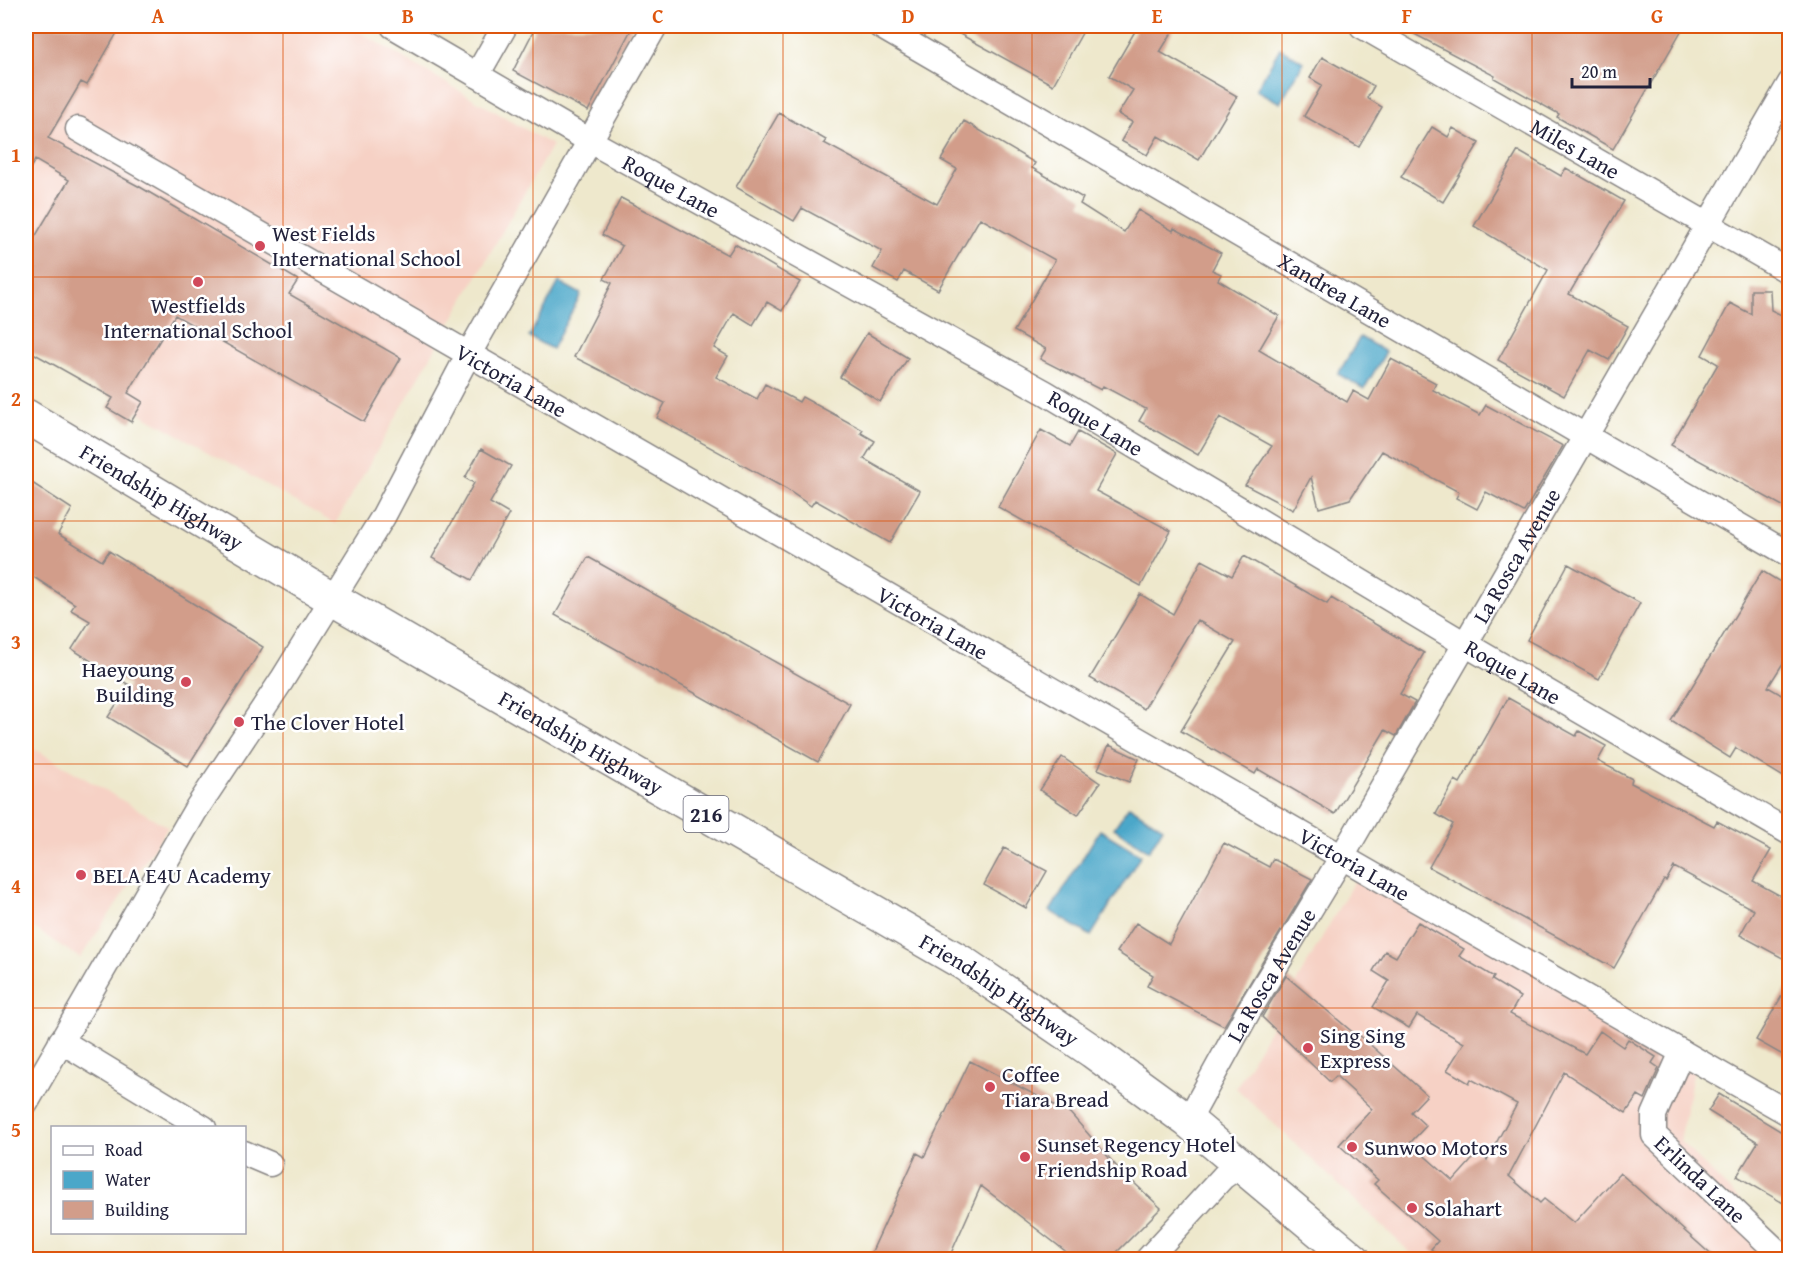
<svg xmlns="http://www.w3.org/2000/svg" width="1815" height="1285" font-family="'Gentium Book Plus',serif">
<rect width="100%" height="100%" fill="#fff"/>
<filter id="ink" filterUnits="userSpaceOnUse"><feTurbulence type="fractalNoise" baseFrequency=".0167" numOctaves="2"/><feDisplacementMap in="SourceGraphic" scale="12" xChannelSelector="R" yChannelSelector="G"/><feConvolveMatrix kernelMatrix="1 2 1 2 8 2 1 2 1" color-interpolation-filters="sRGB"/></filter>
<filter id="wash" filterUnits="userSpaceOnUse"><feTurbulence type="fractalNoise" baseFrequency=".008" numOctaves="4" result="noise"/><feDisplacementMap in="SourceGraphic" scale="24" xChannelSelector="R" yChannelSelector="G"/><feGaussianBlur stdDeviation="1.35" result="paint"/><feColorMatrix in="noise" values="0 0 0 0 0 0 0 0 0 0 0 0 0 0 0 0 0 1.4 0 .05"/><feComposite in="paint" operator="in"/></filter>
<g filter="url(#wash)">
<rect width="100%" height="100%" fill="#eee8cc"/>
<path fill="#f6d1c5" d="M 26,26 L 349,26 L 552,145 L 335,524 L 26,348 Z
M 26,744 L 168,827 L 80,958 L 26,923 Z
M 1361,869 L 1696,1059 L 1680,1141 L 1789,1250 L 1789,1259 L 1417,1259 L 1236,1088 Z"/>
<path fill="#4ba7c9" stroke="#366482" stroke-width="1.5" d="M 1280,48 L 1304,62 L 1280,103 L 1256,90 Z
M 559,282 L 581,294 L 552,349 L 529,337 Z
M 1360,337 L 1386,352 L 1364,389 L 1338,374 Z
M 1129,806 L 1163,828 L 1149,851 L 1114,828 Z
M 1100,830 L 1141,855 L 1091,936 L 1050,911 Z"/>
<g id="blocks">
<path fill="#d29d8a" d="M 26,26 L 121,26 L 87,85 L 81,82 L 48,138 L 140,187 L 298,280 L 289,294 L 401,358 L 364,422 L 175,315 L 128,393 L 143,402 L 131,422 L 107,408 L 113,398 L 26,349 L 26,252 L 69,180 L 35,160 L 26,176 Z
M 536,26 L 633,26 L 588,111 L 513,71 Z
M 945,26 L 1086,26 L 1053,85 Z
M 1138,26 L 1176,26 L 1160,52 L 1237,96 L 1199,160 L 1158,136 L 1147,155 L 1121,141 L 1132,122 L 1118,114 L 1133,90 L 1109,76 Z
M 1399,26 L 1684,26 L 1613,149 L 1557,117 L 1559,114 L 1494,78 L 1495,76 Z
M 1322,57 L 1374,86 L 1367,98 L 1382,107 L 1359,147 L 1304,116 L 1322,85 L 1310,78 Z
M 779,113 L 826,140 L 824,143 L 937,204 L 957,169 L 941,160 L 964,121 L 1035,163 L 1032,168 L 1083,198 L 1080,204 L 1124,232 L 1138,210 L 1173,231 L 1174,228 L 1221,253 L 1212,270 L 1221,274 L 1218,280 L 1279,316 L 1259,350 L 1347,402 L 1353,391 L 1369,400 L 1391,359 L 1436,383 L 1433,390 L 1480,415 L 1486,405 L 1563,446 L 1524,512 L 1486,492 L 1477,509 L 1456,498 L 1459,492 L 1382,451 L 1350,499 L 1319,508 L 1311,477 L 1293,510 L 1245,485 L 1272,446 L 1220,417 L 1198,455 L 1139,421 L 1146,409 L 1103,386 L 1101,390 L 1040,359 L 1046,349 L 1014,331 L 1055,260 L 980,218 L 938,290 L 904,271 L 898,282 L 873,268 L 882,251 L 802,208 L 794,221 L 736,187 Z
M 1432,127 L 1448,137 L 1453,128 L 1479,143 L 1443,202 L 1401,177 Z
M 1518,151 L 1561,176 L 1566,168 L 1624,201 L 1569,294 L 1628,326 L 1609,360 L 1590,350 L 1564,396 L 1498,360 L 1548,270 L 1474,226 Z
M 621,198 L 728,255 L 735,244 L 800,282 L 782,311 L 767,302 L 753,325 L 734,313 L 714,348 L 728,356 L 716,377 L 757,399 L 765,384 L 799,402 L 802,397 L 863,430 L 861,433 L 875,441 L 864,459 L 920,491 L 890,543 L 815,500 L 811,506 L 786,489 L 657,418 L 665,403 L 574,357 L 612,283 L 604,279 L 622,246 L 602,235 Z
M 1751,290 L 1770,290 L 1771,310 L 1790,319 L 1790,510 L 1671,445 L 1718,364 L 1702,355 L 1730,303 L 1751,314 Z
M 867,333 L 908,358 L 880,402 L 840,377 Z
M 1041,430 L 1070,446 L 1078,432 L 1117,454 L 1096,491 L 1171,531 L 1141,586 L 998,507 Z
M 481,449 L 511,466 L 490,503 L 509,514 L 472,580 L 432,558 L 474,483 L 465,478 Z
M 26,479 L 72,509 L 58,534 L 102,561 L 109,551 L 263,647 L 188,766 L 108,717 L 129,685 L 72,649 L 90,621 L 71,610 L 75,604 L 26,572 Z
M 1244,556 L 1327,604 L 1331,598 L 1424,653 L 1400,694 L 1415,702 L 1396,736 L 1385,730 L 1335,814 L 1258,769 L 1255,774 L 1181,731 L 1235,642 L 1197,620 L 1144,709 L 1090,678 L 1140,594 L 1173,614 L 1202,560 L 1232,576 Z
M 588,557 L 850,704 L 818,762 L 555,615 Z
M 1568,564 L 1640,603 L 1599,679 L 1527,640 Z
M 1762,571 L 1790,588 L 1790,652 L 1768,687 L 1790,700 L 1790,781 L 1736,748 L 1730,758 L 1671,721 Z
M 1508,698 L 1576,736 L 1579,731 L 1606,746 L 1598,761 L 1632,779 L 1631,783 L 1714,826 L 1717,821 L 1771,850 L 1753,881 L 1790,901 L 1790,962 L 1740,935 L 1754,910 L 1674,867 L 1666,881 L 1664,880 L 1614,968 L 1429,867 L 1453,824 L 1436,814 L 1455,780 L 1460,783 Z
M 1109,745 L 1139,759 L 1129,782 L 1098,769 Z
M 1062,757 L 1100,783 L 1078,815 L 1040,790 Z
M 1224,843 L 1269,867 L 1273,859 L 1312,879 L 1224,1026 L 1147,986 L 1153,975 L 1117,952 L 1136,923 L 1169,944 Z
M 1004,848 L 1047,871 L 1026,908 L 984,885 Z
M 1418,922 L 1464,949 L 1459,956 L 1494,977 L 1492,980 L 1520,997 L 1510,1014 L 1585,1054 L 1600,1031 L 1623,1047 L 1628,1039 L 1656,1057 L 1652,1063 L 1659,1068 L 1645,1099 L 1638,1095 L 1626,1113 L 1564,1072 L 1509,1176 L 1540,1203 L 1544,1199 L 1574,1223 L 1620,1173 L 1717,1260 L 1443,1260 L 1431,1249 L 1438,1241 L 1374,1184 L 1378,1180 L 1339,1145 L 1372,1109 L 1336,1076 L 1330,1082 L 1262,1017 L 1286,976 L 1356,1035 L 1357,1033 L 1427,1095 L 1411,1112 L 1426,1126 L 1410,1143 L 1453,1181 L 1479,1152 L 1487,1160 L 1517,1104 L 1471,1079 L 1469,1083 L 1447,1070 L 1464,1043 L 1417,1015 L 1409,1028 L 1373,1007 L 1389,981 L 1373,971 L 1385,951 L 1396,957 Z
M 1790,982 L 1790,1059 L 1756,1040 Z
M 970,1061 L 1070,1113 L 1117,1167 L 1161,1208 L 1109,1260 L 1077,1260 L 981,1186 L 948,1260 L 868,1260 L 917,1153 L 924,1157 Z
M 1719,1094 L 1790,1137 L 1790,1207 L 1737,1176 L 1758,1142 L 1708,1111 Z"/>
</g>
</g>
<g filter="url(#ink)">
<use href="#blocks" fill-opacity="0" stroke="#888584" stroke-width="1.5"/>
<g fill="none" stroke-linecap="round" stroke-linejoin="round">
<g stroke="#888584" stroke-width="27">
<g id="street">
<path id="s1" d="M 393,26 L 590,141 L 1046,393 L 1465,644 L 1790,833"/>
<path id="s2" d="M 880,26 L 1790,555"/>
<path id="s3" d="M 1362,26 L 1790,272"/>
<path d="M 477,75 L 505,26"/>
<path id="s4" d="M 78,129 C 646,461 1219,786 1790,1114"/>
<path d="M 61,1041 L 204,1128"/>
<path id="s5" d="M 1682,1052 L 1654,1115 L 1654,1135 L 1786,1260"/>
<path d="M 26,1103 L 195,811 L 282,680 L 383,517 L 467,357 L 655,26"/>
<path id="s6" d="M 1188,1121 L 1248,1012 L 1343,855 L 1790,83"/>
<path d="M 244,1153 L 270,1164"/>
<path d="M 1147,1260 L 1223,1177 L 1239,1166"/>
</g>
</g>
<g stroke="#888584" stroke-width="36">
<g id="primary">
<path id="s7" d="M 26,416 L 333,599 L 963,963 L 1092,1051 L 1188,1121 L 1354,1260"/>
</g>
</g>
<use href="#street" stroke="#fff" stroke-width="24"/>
<use href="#primary" stroke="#fff" stroke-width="33"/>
</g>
</g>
<path fill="none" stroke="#de560e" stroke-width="1.5" stroke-opacity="0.55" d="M 283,26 L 283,1260M 533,26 L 533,1260M 783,26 L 783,1260M 1032,26 L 1032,1260M 1282,26 L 1282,1260M 1532,26 L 1532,1260M 26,277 L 1790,277M 26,521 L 1790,521M 26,764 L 1790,764M 26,1008 L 1790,1008"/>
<g fill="#d1495b" stroke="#fff" stroke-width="2">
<circle cx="260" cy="246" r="6"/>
<circle cx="198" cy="282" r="6"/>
<circle cx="186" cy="682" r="6"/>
<circle cx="239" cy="722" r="6"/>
<circle cx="81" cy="875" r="6"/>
<circle cx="1308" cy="1048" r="6"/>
<circle cx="990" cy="1087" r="6"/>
<circle cx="1352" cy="1147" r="6"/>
<circle cx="1025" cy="1157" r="6"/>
<circle cx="1412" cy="1208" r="6"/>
</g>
<g text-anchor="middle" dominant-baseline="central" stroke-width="5" stroke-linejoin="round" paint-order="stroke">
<rect fill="#fff" stroke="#646476" stroke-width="1.5" x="683.5" y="796" width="45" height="36" rx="4.5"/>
<g font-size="21" font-weight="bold" fill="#22223b">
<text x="706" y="814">216</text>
</g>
<g font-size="22" fill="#22223b" stroke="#fff">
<text stroke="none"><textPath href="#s3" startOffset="246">Miles Lane</textPath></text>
<text stroke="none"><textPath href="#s1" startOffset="321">Roque Lane</textPath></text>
<text stroke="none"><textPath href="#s2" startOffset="526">Xandrea Lane</textPath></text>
<text stroke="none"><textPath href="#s4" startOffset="501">Victoria Lane</textPath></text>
<text stroke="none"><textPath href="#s1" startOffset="807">Roque Lane</textPath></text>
<text stroke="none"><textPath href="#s7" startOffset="158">Friendship Highway</textPath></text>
<text stroke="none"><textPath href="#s6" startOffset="654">La Rosca Avenue</textPath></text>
<text stroke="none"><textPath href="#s4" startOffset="987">Victoria Lane</textPath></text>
<text stroke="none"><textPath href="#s1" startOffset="1293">Roque Lane</textPath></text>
<text stroke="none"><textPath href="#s7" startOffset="644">Friendship Highway</textPath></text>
<text stroke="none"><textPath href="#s4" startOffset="1473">Victoria Lane</textPath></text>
<text stroke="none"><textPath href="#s6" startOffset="168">La Rosca Avenue</textPath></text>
<text stroke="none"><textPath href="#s7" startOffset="1130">Friendship Highway</textPath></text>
<text stroke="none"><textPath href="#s5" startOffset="153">Erlinda Lane</textPath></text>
</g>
<g font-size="22" fill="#22223b" stroke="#fff" text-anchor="start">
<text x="272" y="233">West Fields<tspan x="272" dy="25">International School</tspan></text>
<text x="198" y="305" text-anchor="middle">Westfields<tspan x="198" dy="25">International School</tspan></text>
<text x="174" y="669" text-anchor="end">Haeyoung<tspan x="174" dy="25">Building</tspan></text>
<text x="251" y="722">The Clover Hotel</text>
<text x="93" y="875">BELA E4U Academy</text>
<text x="1320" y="1035">Sing Sing<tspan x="1320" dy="25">Express</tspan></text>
<text x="1002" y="1074">Coffee<tspan x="1002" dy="25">Tiara Bread</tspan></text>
<text x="1037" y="1144">Sunset Regency Hotel<tspan x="1037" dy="25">Friendship Road</tspan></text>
<text x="1364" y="1147">Sunwoo Motors</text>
<text x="1424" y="1208">Solahart</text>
</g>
</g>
<rect width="1815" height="1285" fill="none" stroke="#fff" stroke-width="66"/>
<rect x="51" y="1126" width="195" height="108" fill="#ffffff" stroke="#a7a7b1" stroke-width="1.5"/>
<rect x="63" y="1146" width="30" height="9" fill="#ffffff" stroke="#a7a7b1" stroke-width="1.5"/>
<text x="105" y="1156" font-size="18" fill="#22223b">Road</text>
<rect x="63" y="1171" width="30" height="18" fill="#4ba7c9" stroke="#a7a7b1" stroke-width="1.5"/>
<text x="105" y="1186" font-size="18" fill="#22223b">Water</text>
<rect x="63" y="1201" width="30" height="18" fill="#d29d8a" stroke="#a7a7b1" stroke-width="1.5"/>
<text x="105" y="1216" font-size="18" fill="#22223b">Building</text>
<path d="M1572 78v9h78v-9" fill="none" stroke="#22223b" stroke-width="3"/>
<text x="1581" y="78" font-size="18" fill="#22223b" stroke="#ffffff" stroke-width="4.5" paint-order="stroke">20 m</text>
<rect x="33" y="33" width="1749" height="1219" fill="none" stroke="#de560e" stroke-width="2"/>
<g font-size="20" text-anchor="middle" font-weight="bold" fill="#de560e">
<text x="158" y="23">A</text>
<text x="408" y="23">B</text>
<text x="658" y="23">C</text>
<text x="908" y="23">D</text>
<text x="1157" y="23">E</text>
<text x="1407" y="23">F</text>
<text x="1657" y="23">G</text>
<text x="16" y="162">1</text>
<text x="16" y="406">2</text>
<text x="16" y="649">3</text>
<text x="16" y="893">4</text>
<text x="16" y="1137">5</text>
</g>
</svg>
